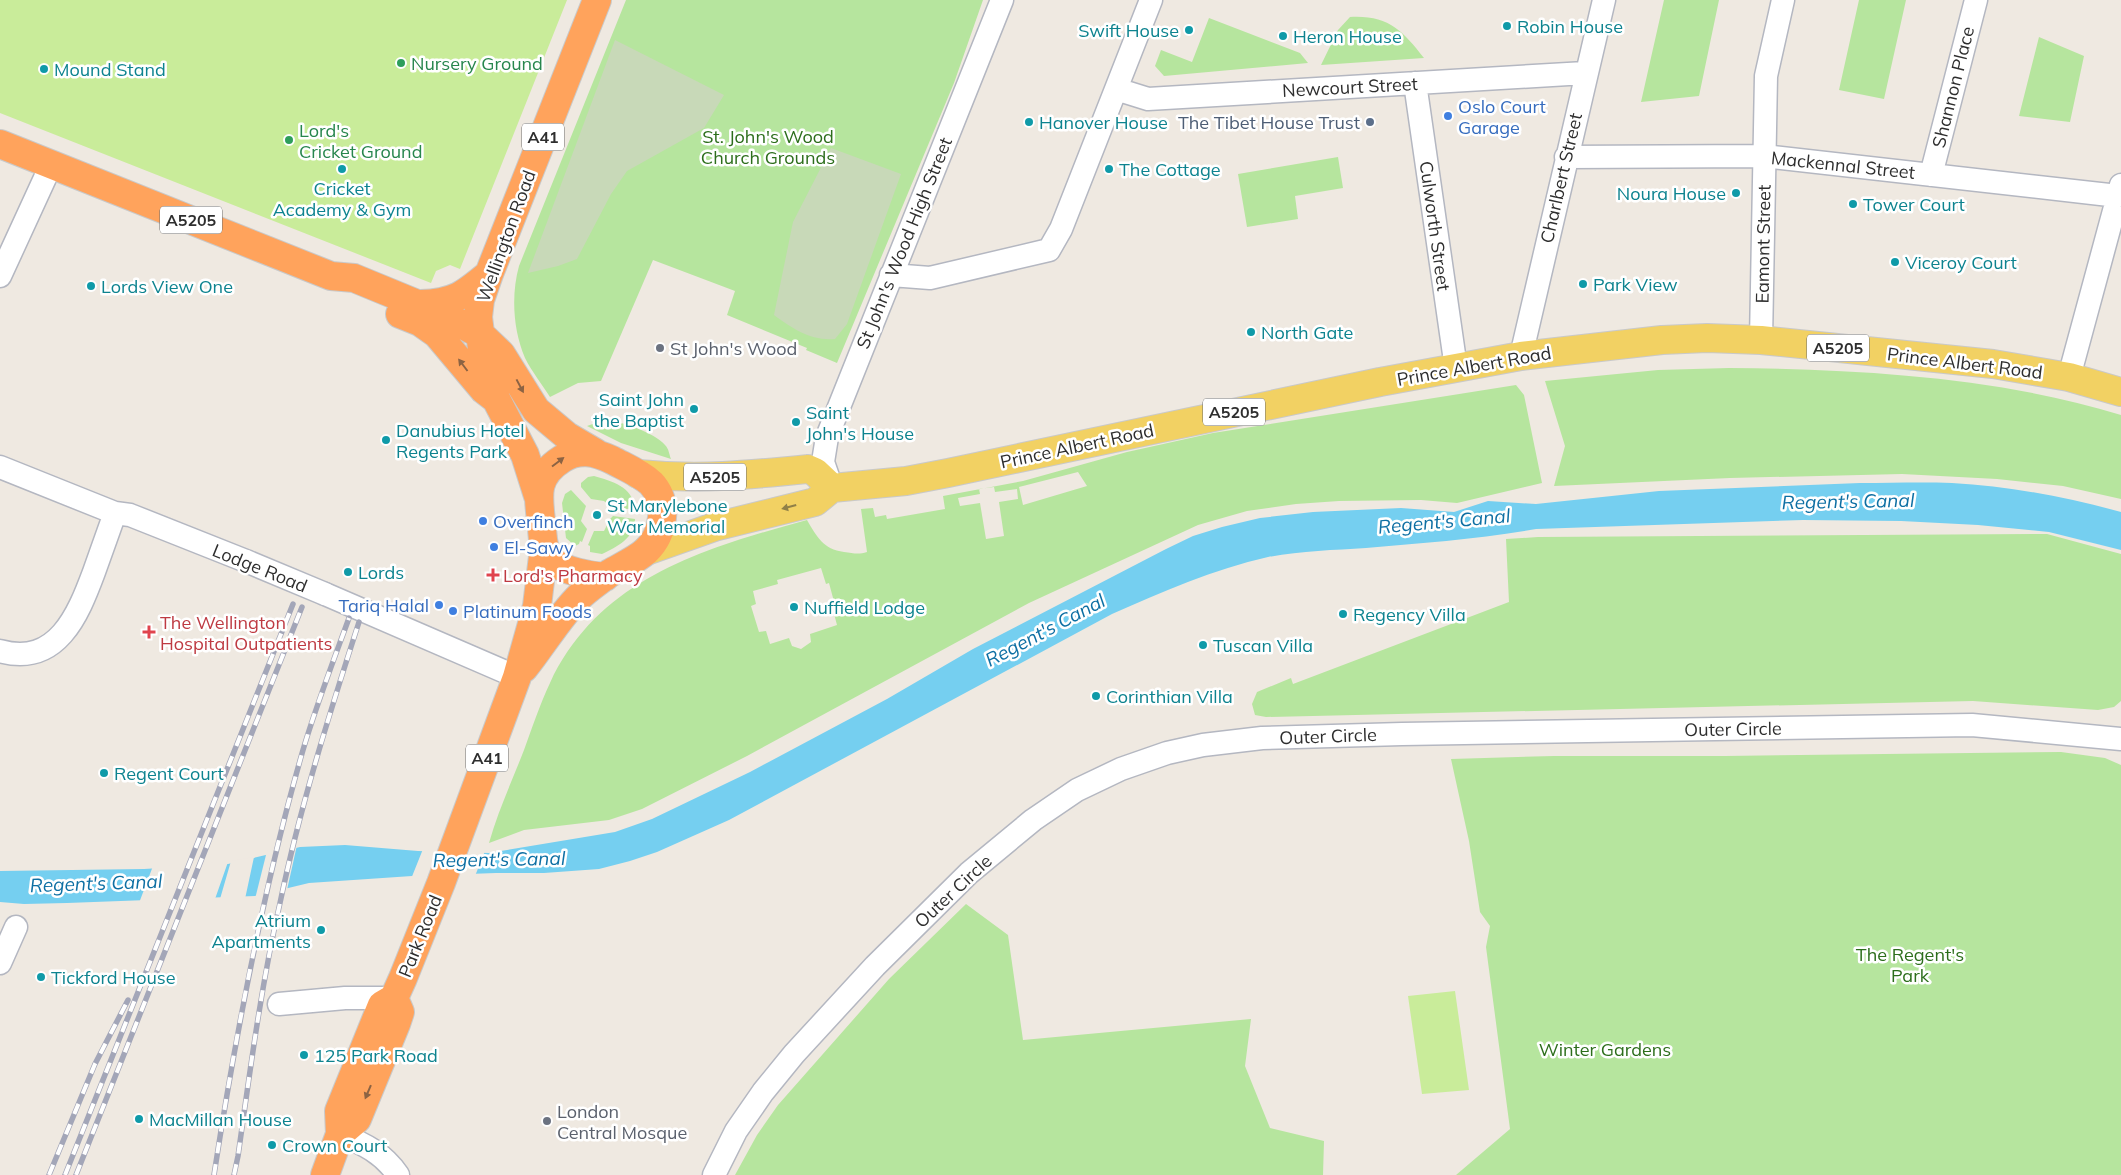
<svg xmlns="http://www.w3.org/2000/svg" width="2121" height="1175" font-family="Mulish,sans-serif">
<rect width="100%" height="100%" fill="#efe9e1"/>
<path fill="#b6e59e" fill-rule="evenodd" d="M 626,0 L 983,0 L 954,83 L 837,363 L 806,350 L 807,348 L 727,315 L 735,291 L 653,260 L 601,381 L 578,383 L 550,397 C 542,384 532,372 525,358 C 513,330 511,295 519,266 Z
M 1664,0 L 1719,0 L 1699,96 L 1641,102 Z
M 1859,0 L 1906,0 L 1884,99 L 1839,90 Z
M 1350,17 C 1388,15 1402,30 1424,58 L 1321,65 L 1338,30 Z
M 1209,18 L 1300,53 L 1308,63 L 1164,76 L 1155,66 L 1161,50 L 1192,62 Z
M 2039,37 L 2084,56 L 2070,122 L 2019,116 Z
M 1338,157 L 1343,188 L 1295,196 L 1298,219 L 1247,227 L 1238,174 Z
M 1729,368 C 1856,369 1999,377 2121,415 L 2121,499 L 2063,486 L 1997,479 L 1902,474 L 1730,478 L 1554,486 L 1565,446 L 1545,381 L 1658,370 Z
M 1516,385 L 1524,395 L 1542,483 L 1457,503 L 1421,500 L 1339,501 L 1296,504 L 1247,511 L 1198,525 L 1029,603 L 747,756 L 642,809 L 609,820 L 524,830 L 489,843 C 498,811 512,781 524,750 C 532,728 540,704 550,683 C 599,578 705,548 807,520 C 817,537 823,549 844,552 C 853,553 858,555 867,552 L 861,509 L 873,508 L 875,517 L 886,515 L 887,519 L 945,509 L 943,496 L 1023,481 L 1127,452 L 1213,433 ZM 1078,472 L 1087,486 L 1023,505 L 1019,487 ZM 994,487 L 995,492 L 1017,489 L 1018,499 L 999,502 L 1004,536 L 986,539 L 980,503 L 960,506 L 958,498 L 980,494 L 979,489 ZM 821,568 L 826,584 L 829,583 L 836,609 L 833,610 L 837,625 L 810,634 L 811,642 L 801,649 L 792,646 L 789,638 L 770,644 L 766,631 L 759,632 L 751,606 L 756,604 L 753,591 L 778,584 L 777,580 Z
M 604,420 C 620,421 654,432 665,445 C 669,449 669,454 671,459 L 621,443 L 587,426 Z
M 594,476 C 612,481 633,487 634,507 L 630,507 L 629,509 L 612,508 L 604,501 L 591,499 L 581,487 L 581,483 L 588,477 Z
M 571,490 L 586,506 L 581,521 L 587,529 L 582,542 L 580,541 L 579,544 L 575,546 L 566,538 L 562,503 L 565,494 Z
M 613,516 L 635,519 C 635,538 617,547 602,554 L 590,552 L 590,546 L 588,545 L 594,531 L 604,531 L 610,519 Z
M 2047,534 L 2121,554 L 2121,701 L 2114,707 L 2098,710 L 1973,701 L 1266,717 L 1255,715 L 1252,704 L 1257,692 L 1291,678 L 1293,684 L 1509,602 L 1506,539 L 1538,537 Z
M 2061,752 L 2105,758 L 2121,765 L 2121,1175 L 1456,1175 L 1510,1129 L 1486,947 L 1490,926 L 1480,912 L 1469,841 L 1451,759 L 1554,756 L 1725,756 Z
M 966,904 L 1008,935 L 1023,1040 L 1251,1019 L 1245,1066 L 1270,1128 L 1324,1141 L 1323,1175 L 735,1175 L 757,1135 L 778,1105 L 889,979 Z"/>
<path fill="#c8d9b8" d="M 615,40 L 724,95 L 704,128 L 627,171 L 611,194 L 577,259 L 558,266 L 528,273 Z
M 831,148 L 901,174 L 847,324 L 835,339 C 811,341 793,329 774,315 L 793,222 Z"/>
<path fill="#c9ec9a" d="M 0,0 L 567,0 L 460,269 L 450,265 L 436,271 L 431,283 L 0,113 Z
M 1455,991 L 1469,1090 L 1422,1094 L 1408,996 Z"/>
<path fill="#75cff0" d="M 1860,483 C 1891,483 1921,482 1952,483 C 2009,486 2066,497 2121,512 L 2121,550 L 2049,532 L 1978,525 L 1901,521 L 1803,520 L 1536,529 C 1480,539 1423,543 1366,548 C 1334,550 1300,551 1268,557 C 1214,569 1162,592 1112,614 L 729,820 L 657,852 L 630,861 L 599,869 L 544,873 L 496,873 L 412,876 L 309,883 L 255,896 L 67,903 L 24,904 L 0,902 L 0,871 L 144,869 L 228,864 L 300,847 L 345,845 L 418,851 L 489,853 L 615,832 L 652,819 L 750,772 L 887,699 L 973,649 L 1166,549 L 1193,536 L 1222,527 L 1260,518 L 1313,512 L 1401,508 L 1454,512 L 1488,501 L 1536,504 L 1659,491 Z"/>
<path fill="#efe9e1" d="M 297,845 L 287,890 L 255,899 L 267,851 Z
M 423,849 L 485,851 L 475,876 L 411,879 Z
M 254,857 L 245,899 L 220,899 L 231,861 Z
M 228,862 L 215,899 L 139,903 L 153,866 Z"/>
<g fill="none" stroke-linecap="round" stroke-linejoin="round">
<g stroke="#b4b7c1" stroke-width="25">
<path id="street" d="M 1415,83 L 1456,368
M 1116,89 L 1148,99 L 1585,73
M 1566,157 L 1764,156 L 2118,196
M 1931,175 L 1976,0
M 891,275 L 930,278 L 1049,250 L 1061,229 L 1151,0
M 0,276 L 51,165
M 1761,340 L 1766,76 L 1783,0
M 1521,356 L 1604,0
M 2069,377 L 2121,185
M 0,467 L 115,513 L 130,515 L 246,561
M 832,488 L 823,462 L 827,437 L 1002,0
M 325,594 L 517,677
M 0,651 C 57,667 78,615 94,572 C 101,552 108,533 115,513
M 0,963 L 16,927
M 279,1004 L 345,998 L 394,998
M 340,1134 C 364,1144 383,1153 398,1175
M 714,1175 L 736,1131 L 763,1092 L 794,1054 L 875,966 L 969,873 L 1033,820 L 1077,790 L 1121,769 L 1167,753 L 1203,745 L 1262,738 L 1402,734 L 1972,725 L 2121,739"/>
</g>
<g stroke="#c9c9c9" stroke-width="30">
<path id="primary" d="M 638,474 C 699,480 748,475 808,469 L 815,472 L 832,488
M 646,551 L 714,527 L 815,502 L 832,488 L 906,481 L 948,473 L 1380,382 L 1521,356 L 1662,340 L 1707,338 L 1761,340 L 1993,364 L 2069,377 L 2121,392"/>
</g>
<g stroke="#c9c9c9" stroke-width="30">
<path id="highway" d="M 0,144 L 331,276 L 354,278 L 444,315 L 480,334 L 501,354 L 536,410 L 567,436 L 596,453
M 421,304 C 454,303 464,295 489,274
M 400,314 L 420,322 L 437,334 L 484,390 L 493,397
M 538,496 L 525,455 L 496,399 L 483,357 L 478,317 L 480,300 L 489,274 L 597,0
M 524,668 C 541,647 561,614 580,596 C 589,588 600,580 610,573 C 622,566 636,560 646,551 C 664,534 669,502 651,483 C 640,473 625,467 612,460 C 595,452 579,448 562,459 C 532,478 539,499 542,529 C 543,540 543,553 552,561 C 564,571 590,576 605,577
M 343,1131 L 357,1119 L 396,1024 L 400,1012 L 394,998
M 325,1175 L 340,1134 L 339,1111 L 382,1005 L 394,998 L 403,978 L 441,883 L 517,677 L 537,606 L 544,548"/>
</g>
<use href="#street" stroke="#fff" stroke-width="22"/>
<use href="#primary" stroke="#f2d163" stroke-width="28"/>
<use href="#highway" stroke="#ffa35c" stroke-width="28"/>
<g stroke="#a3a6b8" stroke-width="5.5">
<path id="rail" d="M 49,1175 L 95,1064 L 128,1000
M 65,1175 L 293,604
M 76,1175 L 302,607
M 214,1175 C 236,1032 263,889 303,750 C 316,706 333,662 349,618
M 234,1175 L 238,1156 C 250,1071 261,986 280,903 C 300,807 329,715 359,622"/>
</g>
<use href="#rail" stroke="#fff" stroke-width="4" stroke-dasharray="11" stroke-linecap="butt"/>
<g stroke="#b4b7c1" stroke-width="25" stroke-linecap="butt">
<path id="street-bridge" d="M 246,561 L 325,594"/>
</g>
<use href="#street-bridge" stroke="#fff" stroke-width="22"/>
</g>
<defs><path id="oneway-solid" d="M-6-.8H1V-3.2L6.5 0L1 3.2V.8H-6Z" transform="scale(1.25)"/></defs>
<g fill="#8c6343">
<use href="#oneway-solid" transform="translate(463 365) rotate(-127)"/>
<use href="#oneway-solid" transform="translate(520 386) rotate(62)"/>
<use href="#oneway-solid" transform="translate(558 462) rotate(-37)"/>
<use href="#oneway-solid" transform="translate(368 1092) rotate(113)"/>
</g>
<use fill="#908048" href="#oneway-solid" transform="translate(789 507) rotate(165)"/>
<g fill="#0f9aa8" stroke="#fff" stroke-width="2">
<circle cx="1507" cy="26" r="5"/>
<circle cx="1189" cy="30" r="5"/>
<circle cx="1283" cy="36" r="5"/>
<circle cx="44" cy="69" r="5"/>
<circle cx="1029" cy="122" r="5"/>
<circle cx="342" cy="169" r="5"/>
<circle cx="1109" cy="169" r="5"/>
<circle cx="1736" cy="193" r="5"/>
<circle cx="1853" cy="204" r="5"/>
<circle cx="1895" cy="262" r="5"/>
<circle cx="1583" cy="284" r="5"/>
<circle cx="91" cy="286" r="5"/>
<circle cx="1251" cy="332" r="5"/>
<circle cx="694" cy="409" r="5"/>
<circle cx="796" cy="422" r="5"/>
<circle cx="386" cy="440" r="5"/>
<circle cx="597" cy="515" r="5"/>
<circle cx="348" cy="572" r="5"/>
<circle cx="794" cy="607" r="5"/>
<circle cx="1343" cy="614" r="5"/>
<circle cx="1203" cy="645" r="5"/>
<circle cx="1096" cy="696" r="5"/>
<circle cx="104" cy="773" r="5"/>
<circle cx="321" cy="930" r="5"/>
<circle cx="41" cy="977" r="5"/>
<circle cx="304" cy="1055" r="5"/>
<circle cx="139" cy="1119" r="5"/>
<circle cx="272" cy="1145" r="5"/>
</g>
<g fill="#2e9e5b" stroke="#fff" stroke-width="2">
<circle cx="401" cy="63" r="5"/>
<circle cx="289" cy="140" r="5"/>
</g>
<g fill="#3f7fe0" stroke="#fff" stroke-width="2">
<circle cx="1448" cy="116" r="5"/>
<circle cx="483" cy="521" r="5"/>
<circle cx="494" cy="547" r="5"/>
<circle cx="439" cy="605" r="5"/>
<circle cx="453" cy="611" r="5"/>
</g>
<circle fill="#5c6f8a" stroke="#fff" stroke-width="2" cx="1370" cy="122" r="5"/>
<g fill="#6b7280" stroke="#fff" stroke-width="2">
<circle cx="660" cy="348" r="5"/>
<circle cx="547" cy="1121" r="5"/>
</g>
<g fill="#e0444e" stroke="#fff" stroke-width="2">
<path d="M490.5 567.5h5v5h5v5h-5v5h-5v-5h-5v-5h5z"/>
<path d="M146.5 624.5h5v5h5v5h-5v5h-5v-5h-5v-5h5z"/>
</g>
<g text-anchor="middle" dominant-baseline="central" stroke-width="5" stroke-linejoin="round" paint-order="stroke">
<g fill="#fff" stroke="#6d6d6d" stroke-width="1">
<rect x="522" y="123.5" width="42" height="27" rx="4"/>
<rect x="160" y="206.5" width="62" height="27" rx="4"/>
<rect x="1807" y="334.5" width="62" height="27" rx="4"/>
<rect x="1203" y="398.5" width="62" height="27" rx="4"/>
<rect x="684" y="463.5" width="62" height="27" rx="4"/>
<rect x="466" y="744.5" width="42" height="27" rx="4"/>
</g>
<g font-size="16" font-weight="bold" fill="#2e2e2e">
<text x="543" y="137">A41</text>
<text x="191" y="220">A5205</text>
<text x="1838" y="348">A5205</text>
<text x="1234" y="412">A5205</text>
<text x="715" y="477">A5205</text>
<text x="487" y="758">A41</text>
</g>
<g font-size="18" fill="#0d838f" stroke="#fff" text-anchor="start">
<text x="1517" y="26">Robin House</text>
<text x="1179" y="30" text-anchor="end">Swift House</text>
<text x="1293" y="36">Heron House</text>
<text x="54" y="69">Mound Stand</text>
<text x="1039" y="122">Hanover House</text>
<text x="1119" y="169">The Cottage</text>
<text x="342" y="188" text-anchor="middle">Cricket<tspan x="342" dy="21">Academy &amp; Gym</tspan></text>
<text x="1726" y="193" text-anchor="end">Noura House</text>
<text x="1863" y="204">Tower Court</text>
<text x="1905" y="262">Viceroy Court</text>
<text x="1593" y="284">Park View</text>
<text x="101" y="286">Lords View One</text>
<text x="1261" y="332">North Gate</text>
<text x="684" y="399" text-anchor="end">Saint John<tspan x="684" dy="21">the Baptist</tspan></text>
<text x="806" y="412">Saint<tspan x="806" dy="21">John's House</tspan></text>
<text x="396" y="430">Danubius Hotel<tspan x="396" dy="21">Regents Park</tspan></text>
<text x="607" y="505">St Marylebone<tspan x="607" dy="21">War Memorial</tspan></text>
<text x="358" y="572">Lords</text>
<text x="804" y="607">Nuffield Lodge</text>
<text x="1353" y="614">Regency Villa</text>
<text x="1213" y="645">Tuscan Villa</text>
<text x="1106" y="696">Corinthian Villa</text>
<text x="114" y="773">Regent Court</text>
<text x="311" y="920" text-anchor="end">Atrium<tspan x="311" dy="21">Apartments</tspan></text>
<text x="51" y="977">Tickford House</text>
<text x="314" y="1055">125 Park Road</text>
<text x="149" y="1119">MacMillan House</text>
<text x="282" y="1145">Crown Court</text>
</g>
<g font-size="18" fill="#27864d" stroke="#fff" text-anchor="start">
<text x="411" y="63">Nursery Ground</text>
<text x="299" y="130">Lord's<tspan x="299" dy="21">Cricket Ground</tspan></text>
</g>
<g font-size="18" fill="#2e2e2e" stroke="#fff">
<text transform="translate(1350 87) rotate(-3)">Newcourt Street</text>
<text transform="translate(1953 87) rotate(-76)">Shannon Place</text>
<text transform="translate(1843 165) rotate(6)">Mackennal Street</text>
<text transform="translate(1561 178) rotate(-77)">Charlbert Street</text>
<text transform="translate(1435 226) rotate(82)">Culworth Street</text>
<text transform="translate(506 236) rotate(-70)">Wellington Road</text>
<text transform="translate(904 243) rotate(-68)">St John's Wood High Street</text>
<text transform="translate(1763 244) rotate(-89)">Eamont Street</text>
<text transform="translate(1965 363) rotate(7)">Prince Albert Road</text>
<text transform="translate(1474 366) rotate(-10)">Prince Albert Road</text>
<text transform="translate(1077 446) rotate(-12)">Prince Albert Road</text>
<text transform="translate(260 568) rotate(22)">Lodge Road</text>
<text transform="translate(1733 729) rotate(-1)">Outer Circle</text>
<text transform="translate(1328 736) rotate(-2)">Outer Circle</text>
<text transform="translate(953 891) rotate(-43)">Outer Circle</text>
<text transform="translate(420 936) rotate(-68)">Park Road</text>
</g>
<g font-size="18" fill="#366cbe" stroke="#fff" text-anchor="start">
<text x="1458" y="106">Oslo Court<tspan x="1458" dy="21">Garage</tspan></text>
<text x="493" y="521">Overfinch</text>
<text x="504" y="547">El-Sawy</text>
<text x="429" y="605" text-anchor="end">Tariq Halal</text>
<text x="463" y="611">Platinum Foods</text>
</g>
<g font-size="18" fill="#4e5e75" stroke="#fff" text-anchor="end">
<text x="1360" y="122">The Tibet House Trust</text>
</g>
<g font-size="18" fill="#2c6e1b" stroke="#fff">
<text x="768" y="136">St. John's Wood<tspan x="768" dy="21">Church Grounds</tspan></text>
<text x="1910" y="954">The Regent's<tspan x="1910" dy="21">Park</tspan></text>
<text x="1605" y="1049">Winter Gardens</text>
</g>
<g font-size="18" fill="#5b616d" stroke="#fff" text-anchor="start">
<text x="670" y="348">St John's Wood</text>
<text x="557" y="1111">London<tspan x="557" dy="21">Central Mosque</tspan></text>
</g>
<g font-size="18" fill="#be3a42" stroke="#fff" text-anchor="start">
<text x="503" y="575">Lord's Pharmacy</text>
<text x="160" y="622">The Wellington<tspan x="160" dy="21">Hospital Outpatients</tspan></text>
</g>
<g font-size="19" font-style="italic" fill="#0d6fa3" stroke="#fff">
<text transform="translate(1848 501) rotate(-1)">Regent's Canal</text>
<text transform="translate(1444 521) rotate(-5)">Regent's Canal</text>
<text transform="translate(1045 630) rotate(-28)">Regent's Canal</text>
<text transform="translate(499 859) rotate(-1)">Regent's Canal</text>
<text transform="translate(96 883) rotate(-2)">Regent's Canal</text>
</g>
</g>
</svg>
